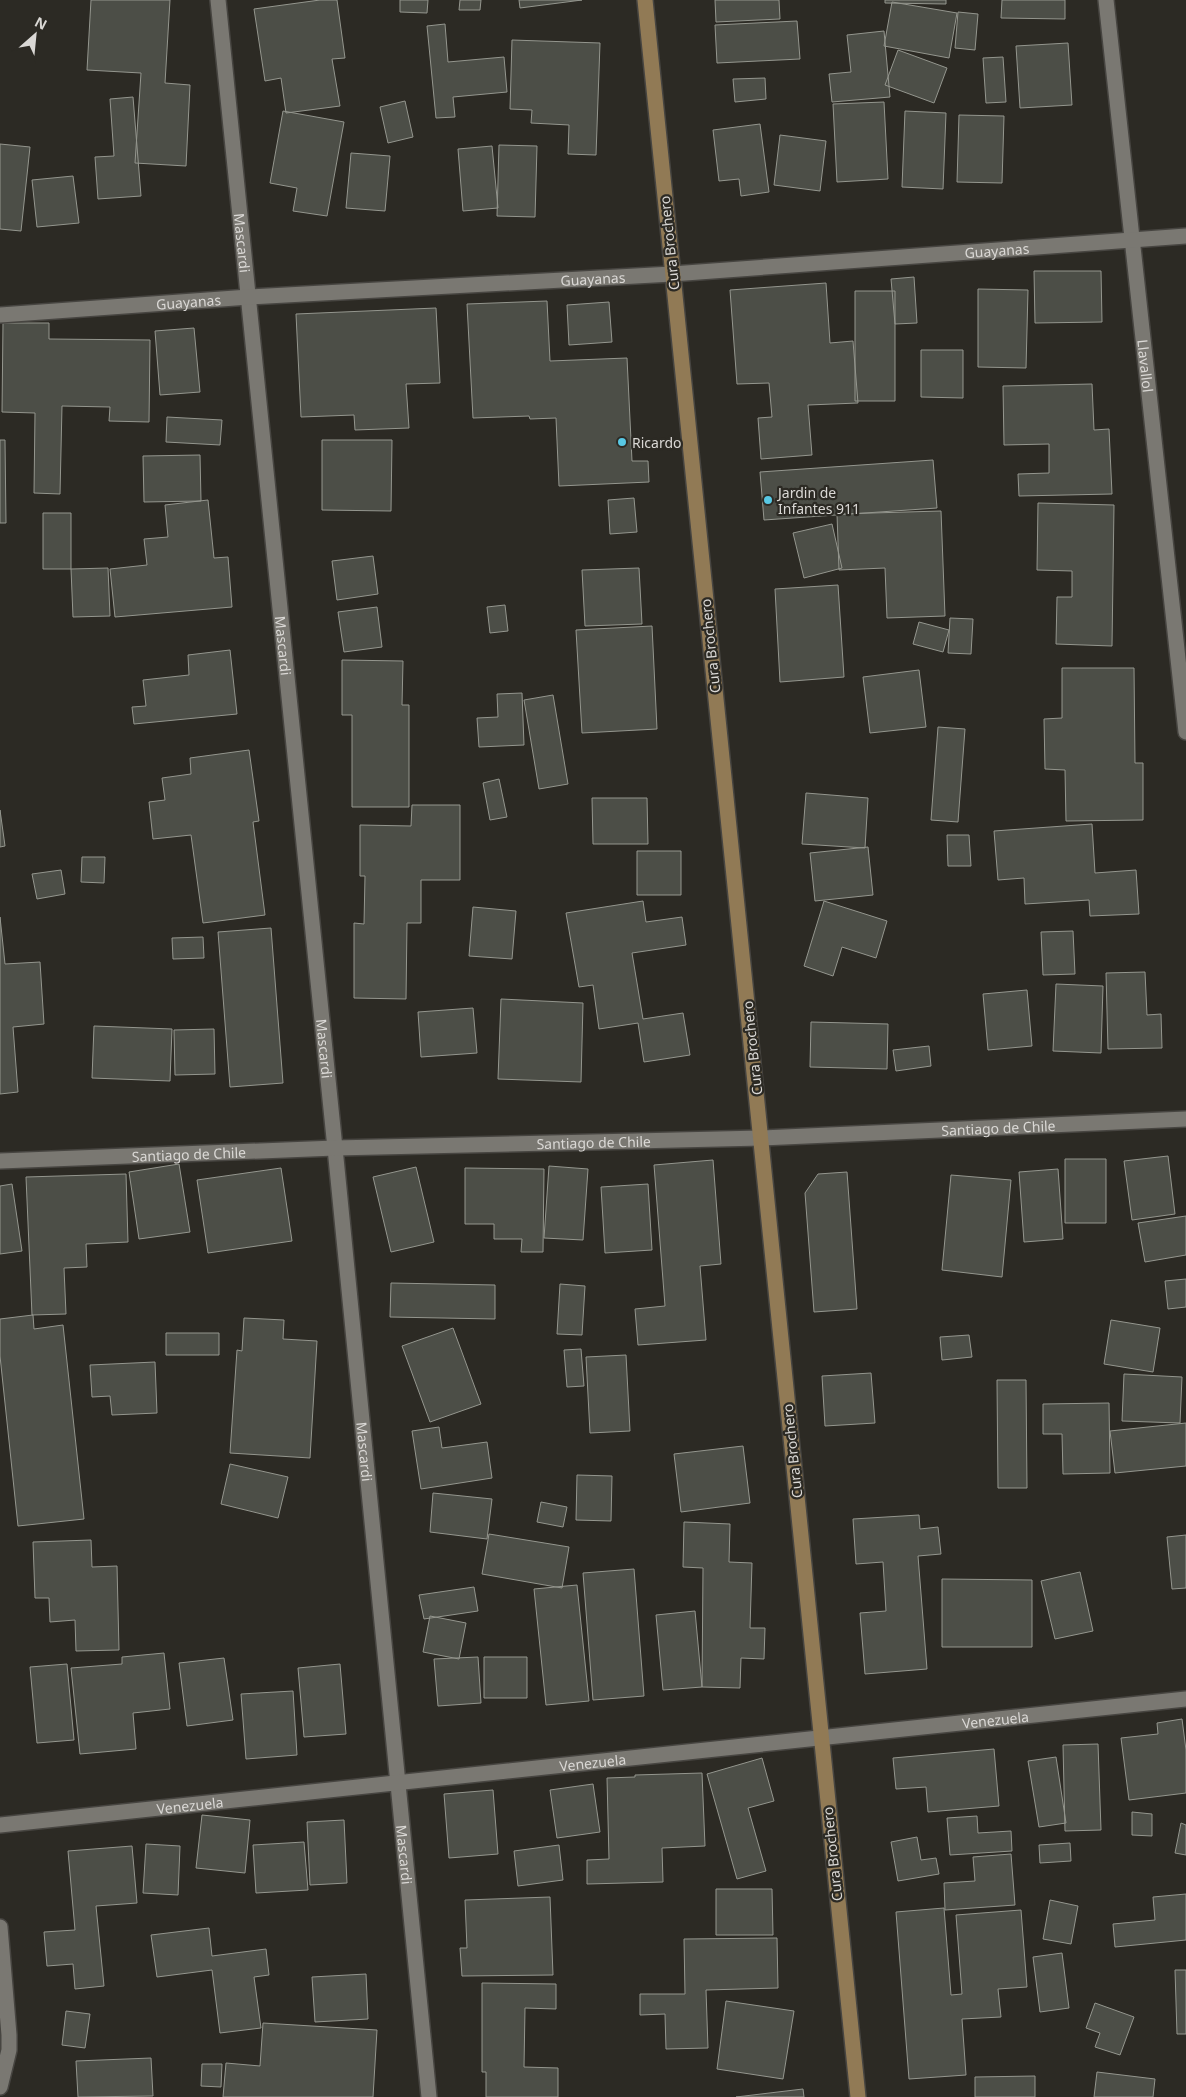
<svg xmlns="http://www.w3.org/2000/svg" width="1186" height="2097" font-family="'Noto Sans',sans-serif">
<rect width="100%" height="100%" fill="#2c2a24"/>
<path fill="#4c4e47" stroke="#94968e" d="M 91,0 L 170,0 L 165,83 L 190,85 L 186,166 L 135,163 L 141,73 L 87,70 Z
M 320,0 L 337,0 L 345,58 L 332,59 L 340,106 L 286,113 L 281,78 L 265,81 L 254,9 Z
M 400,0 L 428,0 L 427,13 L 400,12 Z
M 460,0 L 481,0 L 480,10 L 459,10 Z
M 519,0 L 582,0 L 520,8 Z
M 715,0 L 779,0 L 780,19 L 716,22 Z
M 885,0 L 946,0 L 946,4 L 885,3 Z
M 1002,0 L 1065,0 L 1065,19 L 1001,18 Z
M 892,2 L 957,13 L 949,58 L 884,46 Z
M 958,12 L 978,14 L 975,50 L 955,48 Z
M 797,21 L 800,59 L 717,63 L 715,25 Z
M 445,24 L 448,62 L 504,57 L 507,92 L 453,97 L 455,117 L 436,118 L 427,26 Z
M 884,31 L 890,97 L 832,102 L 829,74 L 851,72 L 847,35 Z
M 512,40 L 600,43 L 596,155 L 568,154 L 569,125 L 531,123 L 532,110 L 510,109 Z
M 1068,43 L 1072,105 L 1020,108 L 1016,46 Z
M 898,50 L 947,68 L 934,103 L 885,85 Z
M 1003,57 L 1006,102 L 986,103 L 983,58 Z
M 765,78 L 766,99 L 735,102 L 733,79 Z
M 133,97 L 141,196 L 98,199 L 95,157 L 114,156 L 110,99 Z
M 405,101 L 413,137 L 388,143 L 380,107 Z
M 884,102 L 888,179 L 837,182 L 833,104 Z
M 283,111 L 344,122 L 327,216 L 293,211 L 297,188 L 270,183 Z
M 905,111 L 946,113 L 943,189 L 902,187 Z
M 959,115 L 1004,116 L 1002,183 L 957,182 Z
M 760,124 L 769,192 L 741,196 L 739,179 L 719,181 L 713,130 Z
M 780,135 L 826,141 L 820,191 L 774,185 Z
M 0,144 L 30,147 L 21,231 L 0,229 Z
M 499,145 L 537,146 L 535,217 L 497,216 Z
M 492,146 L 498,208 L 463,211 L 458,149 Z
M 351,153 L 390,156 L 385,211 L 346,208 Z
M 73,176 L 79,223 L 37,227 L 32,180 Z
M 1034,271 L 1101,271 L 1102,322 L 1035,323 Z
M 914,277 L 917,323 L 895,324 L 891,279 Z
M 826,283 L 830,343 L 853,341 L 858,403 L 808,405 L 812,455 L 761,459 L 758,418 L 772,417 L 769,383 L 737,384 L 730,290 Z
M 978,289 L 1028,290 L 1026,368 L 978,367 Z
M 855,291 L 895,291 L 895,401 L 855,401 Z
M 547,301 L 550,361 L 627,358 L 632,461 L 648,461 L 649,482 L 559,486 L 556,418 L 530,419 L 529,416 L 473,418 L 467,304 Z
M 609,302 L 612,342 L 569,345 L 567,305 Z
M 436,308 L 440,383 L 406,384 L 409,428 L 355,430 L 354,415 L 301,417 L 296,314 Z
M 3,323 L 49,323 L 49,339 L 150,340 L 149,422 L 109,421 L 110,407 L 62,406 L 60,494 L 34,493 L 35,413 L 2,412 Z
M 194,328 L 200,392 L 160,395 L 155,331 Z
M 921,350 L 963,350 L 963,398 L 921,397 Z
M 1092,384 L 1094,430 L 1109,429 L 1112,494 L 1019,496 L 1018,474 L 1049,473 L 1049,444 L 1004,445 L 1003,386 Z
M 167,417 L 222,420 L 220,445 L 166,442 Z
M 0,440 L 5,440 L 6,523 L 0,523 Z
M 322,440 L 392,440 L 391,511 L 322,510 Z
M 200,455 L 201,501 L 144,502 L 143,456 Z
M 933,460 L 937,508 L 764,520 L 760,472 Z
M 634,498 L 637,532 L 610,534 L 608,500 Z
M 208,500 L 214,558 L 228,557 L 232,607 L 115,617 L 110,569 L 147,565 L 144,539 L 168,537 L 165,505 Z
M 1038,503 L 1114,505 L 1112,646 L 1056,644 L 1057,597 L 1072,597 L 1072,571 L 1037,570 Z
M 941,511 L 945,616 L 887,618 L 885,568 L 839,570 L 837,514 Z
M 43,513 L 71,513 L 71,569 L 43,569 Z
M 832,524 L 842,568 L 804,578 L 793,533 Z
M 373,556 L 378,594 L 337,600 L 332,561 Z
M 108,568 L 110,616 L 73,617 L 71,569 Z
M 639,568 L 642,624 L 585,626 L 582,570 Z
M 838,585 L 844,677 L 780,682 L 775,589 Z
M 505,605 L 508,631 L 490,633 L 487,607 Z
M 377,607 L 382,647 L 344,652 L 338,612 Z
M 950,618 L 973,619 L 971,654 L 948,653 Z
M 919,622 L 949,630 L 943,652 L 913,644 Z
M 652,626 L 657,729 L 582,733 L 576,630 Z
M 230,650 L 237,714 L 134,724 L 132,707 L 146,706 L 143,680 L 189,675 L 188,655 Z
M 342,660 L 403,661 L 402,705 L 409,705 L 409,807 L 352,807 L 352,715 L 342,715 Z
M 1062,668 L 1134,668 L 1135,763 L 1143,763 L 1143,820 L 1066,821 L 1065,770 L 1045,769 L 1044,719 L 1062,718 Z
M 919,670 L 926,727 L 870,733 L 863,677 Z
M 522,693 L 524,745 L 479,747 L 477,718 L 498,717 L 497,694 Z
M 553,695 L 568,784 L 539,789 L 524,700 Z
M 938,727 L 965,729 L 958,822 L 931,820 Z
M 249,750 L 259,821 L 253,822 L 265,915 L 203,923 L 191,835 L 153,839 L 149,802 L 165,800 L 162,778 L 191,774 L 190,758 Z
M 499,779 L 507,817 L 490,820 L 483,783 Z
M 806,793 L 868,798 L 865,848 L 802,844 Z
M 592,798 L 647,798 L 648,844 L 593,844 Z
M 412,805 L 460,805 L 460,880 L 421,880 L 421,923 L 407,923 L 406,999 L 354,998 L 354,923 L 364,924 L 365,876 L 360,876 L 360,825 L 411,826 Z
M 0,810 L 5,846 L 0,847 Z
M 1092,824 L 1095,873 L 1136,870 L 1139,914 L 1090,916 L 1089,900 L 1025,904 L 1024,878 L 998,880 L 994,831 Z
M 947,835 L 969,835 L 971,866 L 948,866 Z
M 868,847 L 873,895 L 815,901 L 810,853 Z
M 637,851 L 681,851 L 681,895 L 637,895 Z
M 82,857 L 105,857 L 104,883 L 81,882 Z
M 61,870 L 65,894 L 37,899 L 32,874 Z
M 643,901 L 646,922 L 682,917 L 686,945 L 632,953 L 643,1019 L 683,1013 L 690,1055 L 644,1062 L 638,1023 L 599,1029 L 593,985 L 579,987 L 566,913 Z
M 824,901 L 887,921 L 876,958 L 842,947 L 833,976 L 804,966 Z
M 473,907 L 516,911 L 512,959 L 469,956 Z
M 0,917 L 5,964 L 40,962 L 44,1024 L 13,1027 L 18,1092 L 0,1094 Z
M 271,928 L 283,1083 L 230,1087 L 218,932 Z
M 1073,931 L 1075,974 L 1043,975 L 1041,932 Z
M 203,937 L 204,958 L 173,959 L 172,938 Z
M 1145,972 L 1147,1015 L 1161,1014 L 1162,1048 L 1108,1049 L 1106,973 Z
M 1056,984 L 1103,986 L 1101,1053 L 1053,1051 Z
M 1027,990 L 1032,1046 L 988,1050 L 983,994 Z
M 501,999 L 583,1003 L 581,1082 L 498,1079 Z
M 473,1008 L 477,1053 L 421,1057 L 418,1012 Z
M 811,1022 L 888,1024 L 887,1069 L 810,1067 Z
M 94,1026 L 172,1029 L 170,1081 L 92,1078 Z
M 214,1029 L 215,1074 L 175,1075 L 174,1030 Z
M 929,1046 L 931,1066 L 896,1071 L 893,1050 Z
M 1168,1156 L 1175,1214 L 1132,1220 L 1124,1161 Z
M 1065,1159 L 1106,1159 L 1106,1223 L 1065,1223 Z
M 713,1160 L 721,1264 L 700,1266 L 706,1340 L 638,1345 L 635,1309 L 665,1306 L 654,1165 Z
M 179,1164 L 190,1232 L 139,1239 L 129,1172 Z
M 549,1166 L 588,1169 L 583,1240 L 544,1238 Z
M 416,1167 L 434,1242 L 391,1252 L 373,1177 Z
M 281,1168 L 292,1241 L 208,1253 L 197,1180 Z
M 465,1168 L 544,1169 L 543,1252 L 521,1252 L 522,1239 L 494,1239 L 494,1224 L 465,1224 Z
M 1058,1169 L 1063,1239 L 1024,1242 L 1019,1172 Z
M 847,1172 L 857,1309 L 814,1312 L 805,1193 L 818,1174 Z
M 126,1174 L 128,1242 L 86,1244 L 87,1267 L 64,1268 L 66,1314 L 32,1315 L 26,1177 Z
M 951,1175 L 1011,1180 L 1002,1277 L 942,1270 Z
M 12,1184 L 22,1251 L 0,1254 L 0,1186 Z
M 648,1184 L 652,1250 L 605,1253 L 601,1187 Z
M 1186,1216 L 1186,1255 L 1145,1262 L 1138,1223 Z
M 1186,1279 L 1186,1307 L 1168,1309 L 1165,1281 Z
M 391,1283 L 495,1285 L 495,1319 L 390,1317 Z
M 560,1284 L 585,1286 L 582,1335 L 557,1334 Z
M 33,1315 L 34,1329 L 63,1325 L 84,1519 L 18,1526 L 0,1356 L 0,1319 Z
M 244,1318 L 284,1320 L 283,1339 L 317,1341 L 310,1458 L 230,1453 L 237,1350 L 242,1351 Z
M 1111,1320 L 1160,1328 L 1153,1372 L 1104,1364 Z
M 453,1328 L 481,1404 L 430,1422 L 402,1346 Z
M 166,1333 L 219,1333 L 219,1355 L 166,1355 Z
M 969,1335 L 972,1357 L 942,1360 L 940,1337 Z
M 581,1349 L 584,1386 L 567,1387 L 564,1350 Z
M 626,1355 L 630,1431 L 590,1433 L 586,1357 Z
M 155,1362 L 157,1413 L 112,1415 L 110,1396 L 92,1397 L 90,1365 Z
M 871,1373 L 875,1423 L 825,1426 L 822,1376 Z
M 1124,1374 L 1182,1377 L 1180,1423 L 1122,1421 Z
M 997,1380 L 1026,1380 L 1027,1488 L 998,1488 Z
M 1109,1403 L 1110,1473 L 1063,1474 L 1062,1434 L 1043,1434 L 1043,1404 Z
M 1186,1423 L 1186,1466 L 1115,1473 L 1110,1431 Z
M 439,1427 L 442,1448 L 487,1442 L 492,1478 L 421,1489 L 412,1431 Z
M 743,1446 L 750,1503 L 681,1512 L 674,1454 Z
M 230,1464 L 288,1477 L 278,1518 L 221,1504 Z
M 577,1475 L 612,1476 L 611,1521 L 576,1520 Z
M 433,1493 L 492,1499 L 487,1539 L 430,1532 Z
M 541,1502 L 567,1507 L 563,1527 L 537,1522 Z
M 919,1515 L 920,1529 L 938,1527 L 941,1554 L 918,1556 L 927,1669 L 865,1674 L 860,1613 L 886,1611 L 883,1562 L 856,1564 L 853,1519 Z
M 684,1522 L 730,1524 L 729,1562 L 752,1563 L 750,1628 L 765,1628 L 764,1659 L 741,1658 L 740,1688 L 702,1687 L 703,1568 L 683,1567 Z
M 489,1534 L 569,1547 L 562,1588 L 482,1574 Z
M 1186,1535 L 1186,1588 L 1172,1589 L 1167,1537 Z
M 91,1540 L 92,1567 L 117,1566 L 119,1650 L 76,1651 L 75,1620 L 50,1622 L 49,1598 L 35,1598 L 33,1542 Z
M 634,1569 L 644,1696 L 593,1700 L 583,1573 Z
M 1080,1572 L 1093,1631 L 1055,1639 L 1041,1581 Z
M 942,1579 L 1032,1580 L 1032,1647 L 942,1647 Z
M 577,1585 L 589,1701 L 546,1705 L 534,1589 Z
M 474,1587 L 478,1611 L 424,1619 L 419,1595 Z
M 695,1611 L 702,1687 L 663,1690 L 656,1615 Z
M 430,1616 L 466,1623 L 459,1659 L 423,1652 Z
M 164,1653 L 170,1709 L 133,1713 L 136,1749 L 80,1754 L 71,1668 L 122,1664 L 122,1657 Z
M 478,1657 L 481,1703 L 438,1706 L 434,1659 Z
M 484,1657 L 527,1657 L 527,1698 L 484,1698 Z
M 224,1658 L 233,1720 L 187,1726 L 179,1663 Z
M 67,1664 L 74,1740 L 37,1743 L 30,1667 Z
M 340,1664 L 346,1734 L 304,1737 L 298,1668 Z
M 293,1691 L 297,1755 L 246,1759 L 241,1694 Z
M 1182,1719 L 1186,1750 L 1186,1793 L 1129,1800 L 1121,1738 L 1158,1734 L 1157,1723 Z
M 1098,1744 L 1101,1830 L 1065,1831 L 1063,1745 Z
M 994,1749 L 999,1806 L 928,1812 L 926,1787 L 896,1789 L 893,1758 Z
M 1056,1757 L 1066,1823 L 1039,1827 L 1028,1761 Z
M 762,1758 L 774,1801 L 748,1808 L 766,1871 L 737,1879 L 707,1774 Z
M 702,1773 L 705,1846 L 662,1848 L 663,1882 L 587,1884 L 587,1860 L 609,1859 L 607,1778 L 635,1777 L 635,1775 Z
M 593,1784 L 600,1832 L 557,1838 L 550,1790 Z
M 493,1790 L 498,1854 L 449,1858 L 444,1794 Z
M 1132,1812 L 1152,1814 L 1152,1836 L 1132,1835 Z
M 202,1815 L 250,1820 L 245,1873 L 196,1868 Z
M 977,1816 L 978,1833 L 1011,1831 L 1012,1851 L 950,1855 L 947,1818 Z
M 344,1820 L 347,1883 L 310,1885 L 307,1822 Z
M 1181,1823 L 1186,1825 L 1186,1855 L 1175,1853 Z
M 917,1837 L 921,1860 L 936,1858 L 939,1874 L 898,1881 L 891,1842 Z
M 304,1842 L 308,1890 L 256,1893 L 253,1845 Z
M 1070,1843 L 1071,1861 L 1040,1863 L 1039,1845 Z
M 146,1844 L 180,1846 L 178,1895 L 143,1893 Z
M 559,1845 L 563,1880 L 518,1886 L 514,1851 Z
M 132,1846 L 137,1903 L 96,1906 L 104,1986 L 75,1989 L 73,1964 L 47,1966 L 44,1932 L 75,1930 L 68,1851 Z
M 1011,1854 L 1015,1905 L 945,1910 L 944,1883 L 975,1881 L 973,1857 Z
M 716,1889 L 772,1889 L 773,1935 L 716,1935 Z
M 1186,1894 L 1186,1940 L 1115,1947 L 1113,1924 L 1155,1920 L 1153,1897 Z
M 550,1897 L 553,1975 L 462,1976 L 460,1948 L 467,1948 L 465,1900 Z
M 1050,1900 L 1078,1906 L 1071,1944 L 1043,1939 Z
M 944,1908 L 951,1995 L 962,1994 L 956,1915 L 1021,1910 L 1027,1987 L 998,1989 L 1001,2017 L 962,2019 L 966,2075 L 909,2079 L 896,1912 Z
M 209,1928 L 212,1956 L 266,1949 L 269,1975 L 254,1977 L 261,2028 L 220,2033 L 212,1970 L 157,1977 L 151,1935 Z
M 777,1938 L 778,1988 L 706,1990 L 708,2048 L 666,2049 L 665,2014 L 640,2015 L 640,1994 L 685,1994 L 684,1939 Z
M 1062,1953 L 1069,2008 L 1040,2012 L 1033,1957 Z
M 1175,1970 L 1186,1970 L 1186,2034 L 1177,2034 Z
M 366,1974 L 368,2019 L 315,2022 L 312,1977 Z
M 482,1983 L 556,1984 L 556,2009 L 525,2008 L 524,2067 L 558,2068 L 558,2097 L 486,2097 L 486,2072 L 482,2072 Z
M 726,2001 L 794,2011 L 783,2079 L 717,2069 Z
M 1095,2003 L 1134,2017 L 1120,2055 L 1095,2047 L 1100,2033 L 1086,2028 Z
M 66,2011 L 90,2014 L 85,2048 L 62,2045 Z
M 263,2023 L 377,2030 L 373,2097 L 223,2097 L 226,2063 L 260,2066 Z
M 151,2058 L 153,2096 L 78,2097 L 76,2061 Z
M 202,2064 L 222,2064 L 221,2087 L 201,2086 Z
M 1097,2072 L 1155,2079 L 1153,2097 L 1094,2097 Z
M 1035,2076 L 1035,2097 L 975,2097 L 975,2077 Z
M 803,2089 L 804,2097 L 736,2097 Z"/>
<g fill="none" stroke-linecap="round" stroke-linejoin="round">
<g stroke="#474541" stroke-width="18">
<g id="street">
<path id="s1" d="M 218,0 L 335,1148 L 429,2097"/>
<path id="s2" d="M 1106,0 L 1186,732"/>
<path id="s3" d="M 0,315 L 249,297 L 672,274 L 1186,236"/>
<path id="s4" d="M 0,1161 L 335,1148 L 761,1138 L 1186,1119"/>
<path id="s5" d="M 0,1825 L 1186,1699"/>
<path d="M 0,1927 L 9,2035 L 9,2050 L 0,2087"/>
</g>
</g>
<g stroke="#474541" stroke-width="18">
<path id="secondary" d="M 645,0 L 858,2097"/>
</g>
<use href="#street" stroke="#7a7872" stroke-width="15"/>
<use href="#secondary" stroke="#917a55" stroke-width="15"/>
</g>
<g fill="#58c8e4" stroke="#2c2a24" stroke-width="2">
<circle cx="622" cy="442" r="5"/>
<circle cx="768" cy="500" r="5"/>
</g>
<g text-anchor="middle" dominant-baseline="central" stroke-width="4.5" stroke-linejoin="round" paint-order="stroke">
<g font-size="14" fill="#dad8d5" stroke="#2c2a24">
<text stroke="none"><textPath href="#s1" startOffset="244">Mascardi</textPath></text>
<text transform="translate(669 243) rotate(-96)">Cura Brochero</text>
<text stroke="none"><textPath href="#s3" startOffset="999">Guayanas</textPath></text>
<text stroke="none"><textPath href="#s3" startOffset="594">Guayanas</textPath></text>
<text stroke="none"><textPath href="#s3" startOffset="189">Guayanas</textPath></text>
<text stroke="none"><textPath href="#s2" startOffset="368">Llavallol</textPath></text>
<text stroke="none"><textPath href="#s1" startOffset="649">Mascardi</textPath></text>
<text transform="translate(710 646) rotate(-96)">Cura Brochero</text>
<text stroke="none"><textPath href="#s1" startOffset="1054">Mascardi</textPath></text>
<text transform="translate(752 1048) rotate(-96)">Cura Brochero</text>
<text stroke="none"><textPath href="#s4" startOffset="999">Santiago de Chile</textPath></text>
<text stroke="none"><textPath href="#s4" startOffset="594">Santiago de Chile</textPath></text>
<text stroke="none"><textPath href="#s4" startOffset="189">Santiago de Chile</textPath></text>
<text stroke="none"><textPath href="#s1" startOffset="1459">Mascardi</textPath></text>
<text transform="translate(792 1451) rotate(-96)">Cura Brochero</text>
<text stroke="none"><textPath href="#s5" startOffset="1001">Venezuela</textPath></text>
<text stroke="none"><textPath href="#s5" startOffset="596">Venezuela</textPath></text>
<text stroke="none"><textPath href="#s5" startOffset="191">Venezuela</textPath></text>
<text stroke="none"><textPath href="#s1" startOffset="1864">Mascardi</textPath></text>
<text transform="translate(832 1854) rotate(-96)">Cura Brochero</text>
</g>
<g font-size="14" fill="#dad8d5" stroke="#2c2a24" text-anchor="start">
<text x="632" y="442">Ricardo</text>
<text x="778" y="492">Jardin de<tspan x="778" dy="16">Infantes 911</tspan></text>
</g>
</g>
<g transform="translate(35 35) rotate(27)" stroke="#2c2a24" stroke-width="4" paint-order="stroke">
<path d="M0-4L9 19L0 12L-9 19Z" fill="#dad8d5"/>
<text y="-8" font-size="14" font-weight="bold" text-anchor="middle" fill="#dad8d5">N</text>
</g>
</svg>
